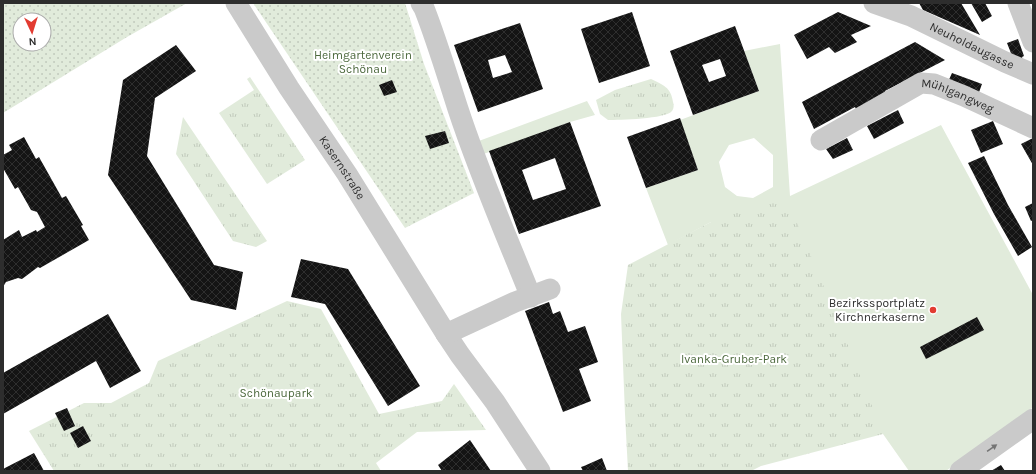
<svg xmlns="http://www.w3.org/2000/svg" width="1036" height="474" font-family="Karla,sans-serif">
<defs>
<pattern id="park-tufts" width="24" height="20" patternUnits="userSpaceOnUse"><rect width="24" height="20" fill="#e1ebdb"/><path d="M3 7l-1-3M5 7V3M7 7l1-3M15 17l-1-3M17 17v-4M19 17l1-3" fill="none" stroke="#c1cabc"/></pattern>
<pattern id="garden-dots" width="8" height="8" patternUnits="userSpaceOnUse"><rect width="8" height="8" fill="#e1ebdb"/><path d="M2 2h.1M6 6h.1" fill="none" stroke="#c1cabc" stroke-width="1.8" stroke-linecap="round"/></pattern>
<pattern id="building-cross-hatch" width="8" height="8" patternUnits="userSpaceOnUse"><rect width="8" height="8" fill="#141414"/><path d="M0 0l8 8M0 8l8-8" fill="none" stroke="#2e2e2e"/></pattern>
</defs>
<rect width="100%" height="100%" fill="#fff"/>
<path fill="#e1ebdb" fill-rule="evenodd" d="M 780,44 L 790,196 L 941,125 L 1033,295 L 1033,407 L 946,471 L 909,471 L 883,434 L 711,222 L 668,245 L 646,188 L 698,170 L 680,120 L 759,91 L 744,51 ZM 754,138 L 773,155 L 773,187 L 753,198 L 737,196 L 725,187 L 719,162 L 729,145 Z
M 587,101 L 595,115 L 570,122 L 481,155 L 476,142 Z"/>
<path fill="url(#park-tufts)" d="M 250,77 L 305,160 L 267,184 L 219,113 L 254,90 L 247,79 Z
M 651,79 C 663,85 671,87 673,102 C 674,105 674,108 672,111 C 666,119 619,120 608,120 L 600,114 L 596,100 L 615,90 Z
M 183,117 L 267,241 L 256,247 L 233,241 L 176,154 Z
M 764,203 L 789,204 L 840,325 L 883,434 L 761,466 L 751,471 L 628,471 L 625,414 L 621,314 L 628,265 L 711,222 Z
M 287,301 L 321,309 L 379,414 L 442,401 L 454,384 L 486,430 L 417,432 L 376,463 L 381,471 L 54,471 L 29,431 L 84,403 L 111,403 L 149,383 L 158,361 Z"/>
<path fill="url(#garden-dots)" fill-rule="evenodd" d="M 3,3 L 187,3 L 127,37 L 3,113 ZM 20,20 L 44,20 L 44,44 L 20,44 Z
M 253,3 L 405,3 L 424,64 L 474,193 L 405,228 Z"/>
<path fill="url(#building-cross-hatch)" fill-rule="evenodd" d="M 919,3 L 961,3 L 980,35 L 923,10 Z
M 971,3 L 985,3 L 992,16 L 982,22 Z
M 632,12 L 650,66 L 599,83 L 581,29 Z
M 838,12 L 871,26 L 851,35 L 857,42 L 835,53 L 829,47 L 807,59 L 794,35 Z
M 520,23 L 543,89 L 478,112 L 454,45 ZM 505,55 L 512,72 L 493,78 L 488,60 Z
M 735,26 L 759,91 L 693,115 L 670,51 ZM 720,59 L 726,76 L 709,82 L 702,65 Z
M 1018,39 L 1024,56 L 1022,57 L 1025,68 L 1014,61 L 1007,43 Z
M 915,42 L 945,60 L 885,91 L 887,97 L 858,113 L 855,107 L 814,129 L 802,102 Z
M 176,45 L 196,71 L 155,98 L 147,156 L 214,265 L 243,272 L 236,310 L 191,300 L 108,175 L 123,80 Z
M 952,73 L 982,84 L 978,95 L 947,84 Z
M 392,80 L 397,92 L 384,96 L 379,85 Z
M 898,110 L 904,123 L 874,139 L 867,126 Z
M 680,118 L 698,170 L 646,188 L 627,137 Z
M 993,121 L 1003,144 L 981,153 L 971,130 Z
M 570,122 L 601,206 L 519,234 L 489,151 ZM 555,158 L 566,189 L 533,200 L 522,170 Z
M 445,131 L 449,143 L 430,149 L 425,136 Z
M 24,137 L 36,159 L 39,157 L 62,198 L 66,196 L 83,225 L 81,226 L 89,240 L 40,268 L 38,267 L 22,279 L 18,278 L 6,282 L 3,287 L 3,240 L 19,230 L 22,237 L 36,230 L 37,232 L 45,227 L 37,212 L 31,210 L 18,187 L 15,189 L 3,168 L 3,155 L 12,150 L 9,145 Z
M 847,138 L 853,150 L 833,159 L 826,149 Z
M 1033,138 L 1033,165 L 1021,144 Z
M 984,156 L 1008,205 L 1032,247 L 1018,256 L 994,214 L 968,163 Z
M 1033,203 L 1033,220 L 1031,221 L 1025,207 Z
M 301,259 L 348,269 L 420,386 L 388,406 L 325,304 L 291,297 Z
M 549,302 L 553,314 L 560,311 L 568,332 L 585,326 L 598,362 L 579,369 L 591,401 L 563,412 L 525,311 Z
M 108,314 L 141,371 L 110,388 L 96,361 L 3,414 L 3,373 Z
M 977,317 L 984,330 L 926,359 L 920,347 Z
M 67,408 L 75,426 L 64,431 L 55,413 Z
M 83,426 L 91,441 L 78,448 L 70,433 Z
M 470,440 L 491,471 L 442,471 L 438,465 Z
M 34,453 L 44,471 L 3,471 L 3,469 Z
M 602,458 L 607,471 L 583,471 L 581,467 L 584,466 Z
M 1001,465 L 1005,471 L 991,471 Z"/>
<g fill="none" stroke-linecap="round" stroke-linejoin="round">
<g stroke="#cacaca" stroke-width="21">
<path id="s1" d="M 236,3 L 289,88 L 347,174 L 446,334 L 460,355 L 495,402 L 540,471"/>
<path d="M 421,3 L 424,8 C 437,41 447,75 458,109 C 479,173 506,235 531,297"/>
<path id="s2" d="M 874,3 L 911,16 L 1005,62 L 1033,74"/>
<path d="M 1018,3 L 1033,42"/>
<path id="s3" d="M 821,140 L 921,83 L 934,84 L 964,96 L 1033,128"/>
<path d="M 446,334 L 515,302 L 550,289"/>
<path d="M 960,471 L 1033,419"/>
</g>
</g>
<defs><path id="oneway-solid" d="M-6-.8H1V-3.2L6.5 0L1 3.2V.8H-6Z"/></defs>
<use fill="#747474" href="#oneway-solid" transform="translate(992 448) rotate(-35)"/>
<circle fill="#e23b31" stroke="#fff" stroke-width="1.5" cx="933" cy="310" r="4"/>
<g text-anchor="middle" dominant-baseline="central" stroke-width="4" stroke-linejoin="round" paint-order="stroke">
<g font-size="12" fill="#2d2d2d" stroke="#fff">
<text stroke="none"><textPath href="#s2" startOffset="107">Neuholdaugasse</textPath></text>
<text stroke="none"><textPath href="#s3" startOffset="154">Mühlgangweg</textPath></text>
<text stroke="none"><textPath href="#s1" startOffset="196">Kasernstraße</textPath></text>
</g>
<g font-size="12" fill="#4b683c" stroke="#fff">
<text x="363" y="55">Heimgartenverein<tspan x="363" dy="14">Schönau</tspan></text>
<text x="734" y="359">Ivanka-Gruber-Park</text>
<text x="276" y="393">Schönaupark</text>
</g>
<g font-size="12" fill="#2d2d2d" stroke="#fff" text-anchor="end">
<text x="925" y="303">Bezirkssportplatz<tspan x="925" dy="14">Kirchnerkaserne</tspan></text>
</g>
</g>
<rect width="1036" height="474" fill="none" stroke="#2d2d2d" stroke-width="8"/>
<g transform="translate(32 32) rotate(176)"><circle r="19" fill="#ffffff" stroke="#ababab"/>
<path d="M0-3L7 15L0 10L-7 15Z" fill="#e23b31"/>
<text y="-6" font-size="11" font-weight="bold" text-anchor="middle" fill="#2d2d2d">N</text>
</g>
</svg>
